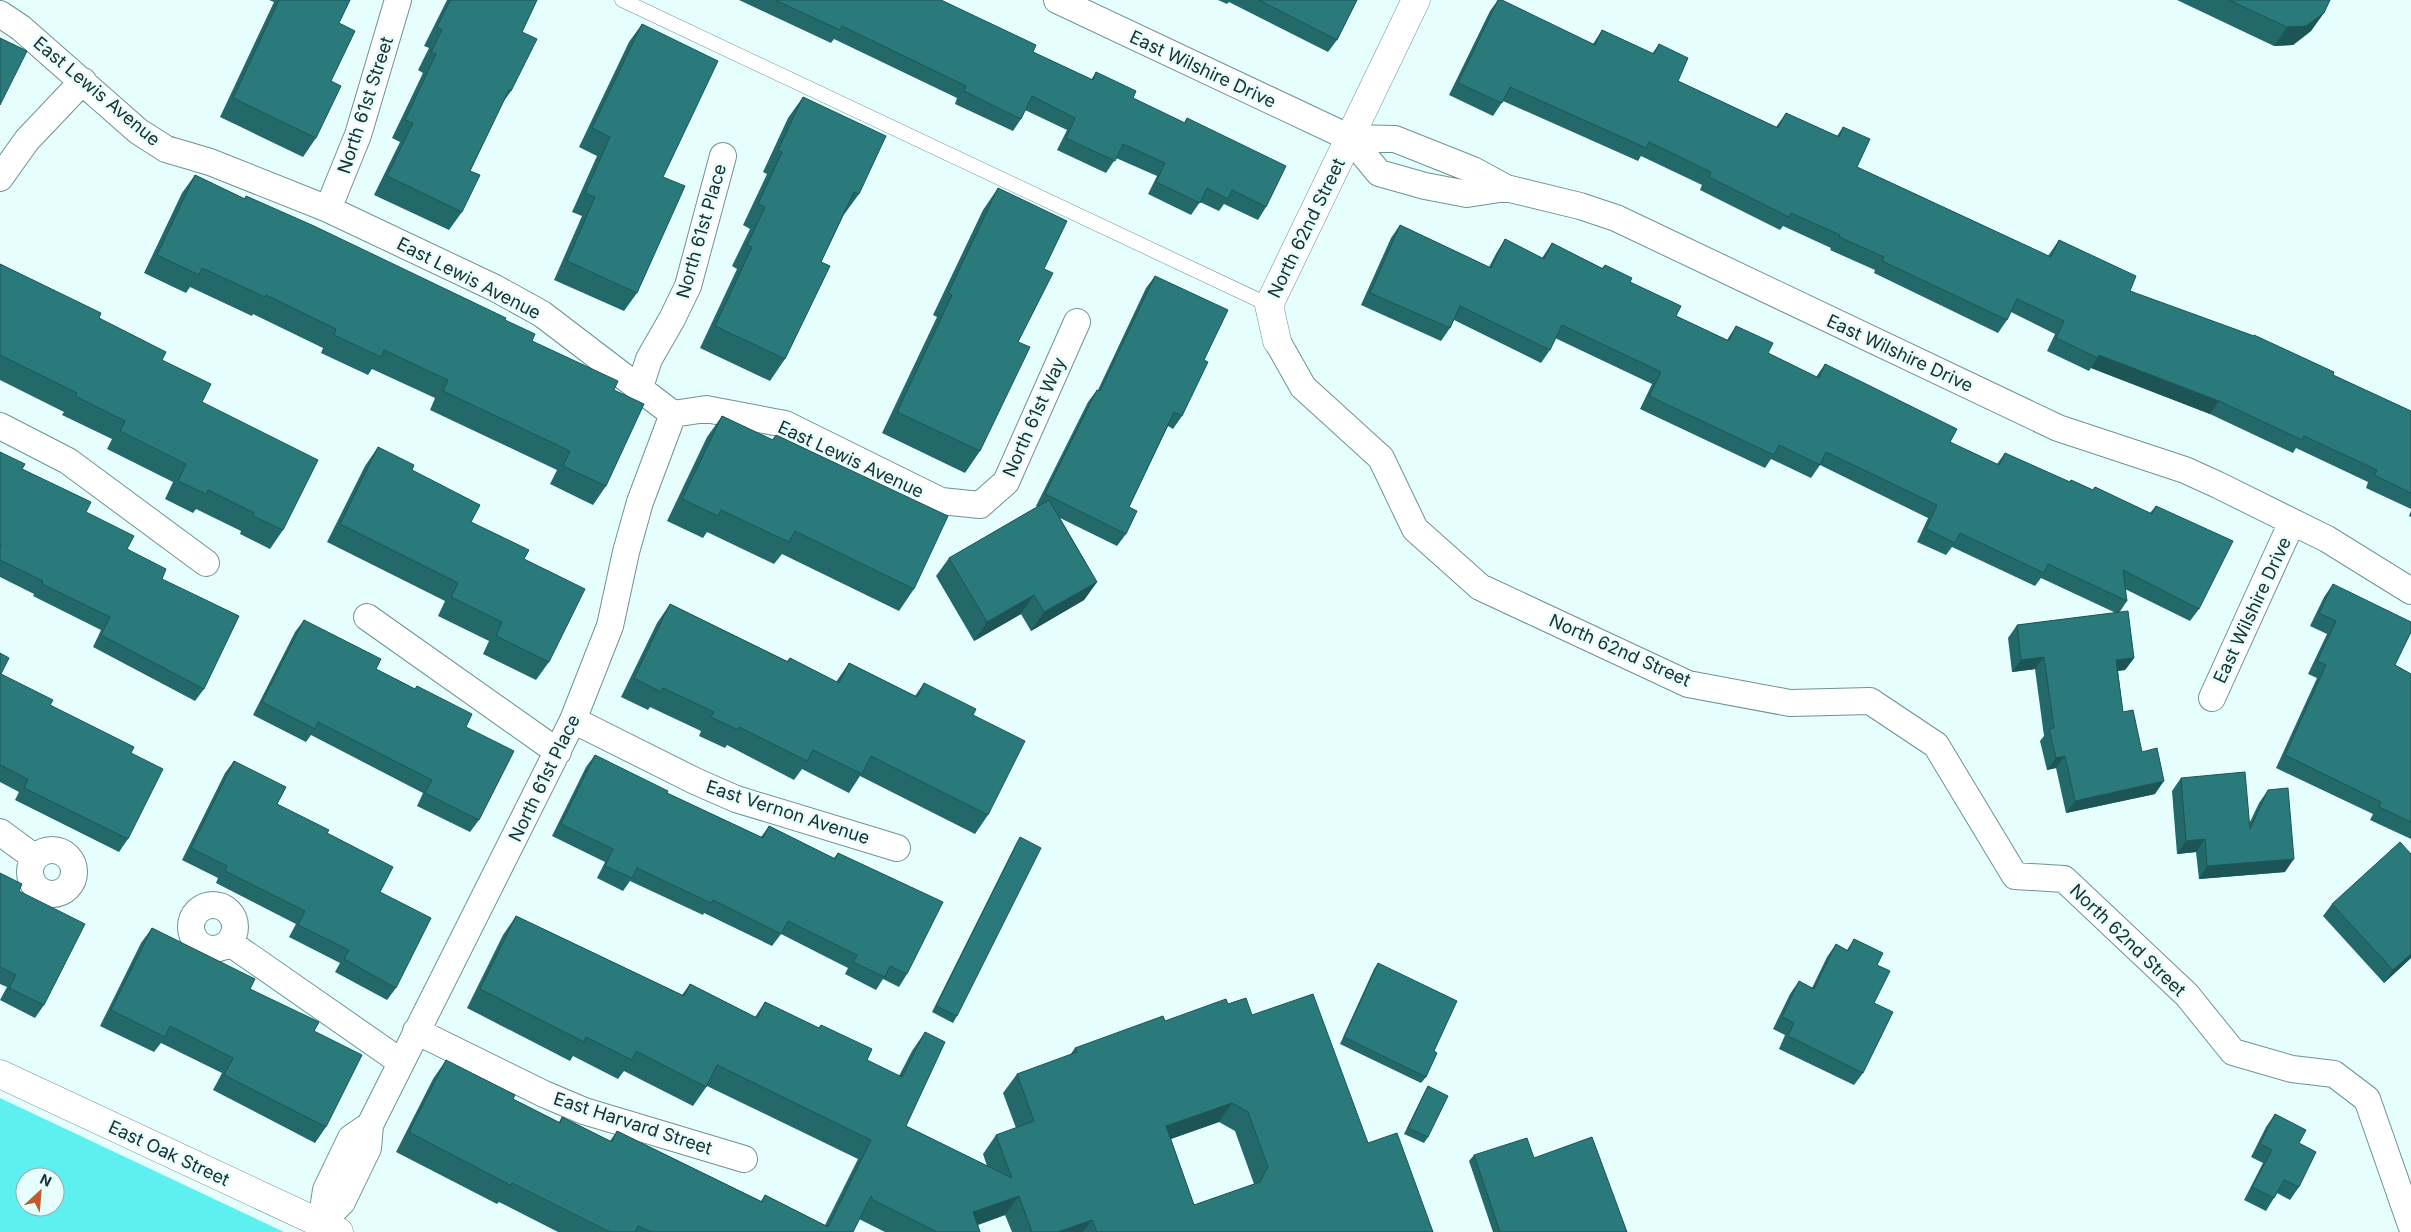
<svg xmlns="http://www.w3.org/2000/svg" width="2411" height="1232" font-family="Inter,sans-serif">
<rect width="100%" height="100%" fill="#e6fefe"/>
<path fill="#5ef0f1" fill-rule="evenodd" d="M 0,1098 L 284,1232 L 0,1232 ZM 25,1177 L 55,1177 L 55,1207 L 25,1207 Z"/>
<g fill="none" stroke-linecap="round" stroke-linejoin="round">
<g stroke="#6e9393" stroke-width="15">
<path id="service" d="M 622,0 L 1269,305"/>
</g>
<g stroke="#6e9393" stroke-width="28">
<path id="minor" d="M 1057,0 L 1350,138 L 1395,139 L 1473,170 L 1506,188 L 1580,206 L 1616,218 L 2058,428 L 2185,470 L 2218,485 L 2327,539 L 2411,591
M 0,14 L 21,28 L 138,131 L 166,149 L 210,162 L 328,209 L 495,288 L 542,314 L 673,414 L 706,409 L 785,424 L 941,501 L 980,505 L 1006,482 L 1077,322
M 1350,138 L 1379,173 L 1425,186 L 1467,194 L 1506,188
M 0,178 L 27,140 L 83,81
M 328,209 L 358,135 L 398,0
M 1277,341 L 1303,387 L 1381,458 L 1415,529 L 1480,587 L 1688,684 L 1790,703 L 1870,701 L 1936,745 L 2015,876 L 2064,879 L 2187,995 L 2233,1052 L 2292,1069 L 2334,1074 L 2367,1099 L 2411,1225
M 640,387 L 649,359 L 672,319 L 688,286 L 723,156
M 0,426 L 68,461 L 206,563
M 367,617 L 558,752
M 2212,698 L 2292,522
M 573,720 L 695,781 L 736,799 L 897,848
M 0,832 L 34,857
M30 872a22 22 0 1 1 44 0a22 22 0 1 1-44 0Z
M191 927a22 22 0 1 1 44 0a22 22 0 1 1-44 0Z
M 230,943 L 401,1062
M 416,1031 L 544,1094 L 584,1111 L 744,1159
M 321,1223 L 342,1202 L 368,1148 L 370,1125 L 573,720 L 610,626 L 626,552 L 640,502 L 673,414
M 321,1223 L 326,1190 L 351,1138 L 370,1125"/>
</g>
<g stroke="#6e9393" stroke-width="29">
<path id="tertiary" d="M 1277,341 L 1269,305 L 1416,0
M 0,1074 L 339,1232"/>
</g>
<use href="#service" stroke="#fff" stroke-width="14"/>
<use href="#minor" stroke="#fff" stroke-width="26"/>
<use href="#tertiary" stroke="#fff" stroke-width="28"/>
</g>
<path fill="#24696a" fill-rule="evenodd" d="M 269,0 L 350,0 L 339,23 L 331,81 L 316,138 L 303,157 L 220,117 L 274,2 Z
M 447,0 L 537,0 L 522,32 L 511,91 L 501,105 L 470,171 L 462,212 L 449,230 L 374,195 L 400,142 L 392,138 L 423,73 L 418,70 L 429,48 L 424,46 Z
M 739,0 L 941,0 L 1033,52 L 1091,80 L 1096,72 L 1133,98 L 1184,123 L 1187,118 L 1266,207 L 1258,220 L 1224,204 L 1219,211 L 1200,202 L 1191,215 L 1148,194 L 1157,176 L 1116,158 L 1106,173 L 1057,150 L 1067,130 L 1025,110 L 1021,119 L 1013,131 L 955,104 L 957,98 L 834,39 L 831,43 Z
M 1218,0 L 1357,0 L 1337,40 L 1328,52 L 1229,2 L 1227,4 Z
M 1498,0 L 1593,44 L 1602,30 L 1652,54 L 1659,44 L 1678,81 L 1776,127 L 1786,113 L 1837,136 L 1843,127 L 1857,167 L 2048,256 L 2059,240 L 2130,291 L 2333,375 L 2411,411 L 2411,509 L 2366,488 L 2368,482 L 2296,448 L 2293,453 L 2210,414 L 2091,368 L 2089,371 L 2047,351 L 2055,334 L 2011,312 L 2007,320 L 1998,333 L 1874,273 L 1875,270 L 1830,250 L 1831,248 L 1783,226 L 1780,230 L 1700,190 L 1702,185 L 1641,156 L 1638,161 L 1503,101 L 1493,116 L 1449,95 L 1490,11 Z
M 2177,0 L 2330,0 L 2311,31 L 2293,45 L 2274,46 Z
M 642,24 L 663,177 L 637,293 L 624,311 L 554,280 L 582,216 L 572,212 L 597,156 L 579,147 L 629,42 Z
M 803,97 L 859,194 L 843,216 L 821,262 L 785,359 L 770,381 L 700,348 L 737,269 L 732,266 L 750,229 L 743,225 L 767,174 L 763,172 L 788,118 Z
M 195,175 L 244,199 L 246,196 L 505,320 L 532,341 L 614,390 L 606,486 L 593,505 L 550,484 L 557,470 L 430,410 L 435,398 L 372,369 L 368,375 L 321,353 L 323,348 L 253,314 L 252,316 L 190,287 L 186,293 L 144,273 L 182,193 Z
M 998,188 L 1044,269 L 980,451 L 965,473 L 882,433 L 937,317 L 933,315 L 983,210 Z
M 1400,225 L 1489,267 L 1497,252 L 1505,239 L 1542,258 L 1552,243 L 1602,268 L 1605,265 L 1630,282 L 1676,316 L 1727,340 L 1736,326 L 1768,353 L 1816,377 L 1825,364 L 1950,442 L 1997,464 L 2005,453 L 2069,482 L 2071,480 L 2093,490 L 2095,487 L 2150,513 L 2156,506 L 2199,609 L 2190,621 L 2125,589 L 2127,601 L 2119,613 L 2134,658 L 2125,670 L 2118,671 L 2123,712 L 2142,752 L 2155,794 L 2066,813 L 2056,768 L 2047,770 L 2040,741 L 2044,736 L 2035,669 L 2012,672 L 2008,638 L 2017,625 L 2116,613 L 2041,578 L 2035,586 L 1952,547 L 1946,555 L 1917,542 L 1928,518 L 1820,465 L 1811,478 L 1771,459 L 1765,468 L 1640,409 L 1652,384 L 1555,338 L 1550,350 L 1541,363 L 1454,320 L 1450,328 L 1441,341 L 1361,305 L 1391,238 Z
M 0,264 L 99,318 L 162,360 L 202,402 L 283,530 L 270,549 L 240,534 L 241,531 L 196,509 L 193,513 L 165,499 L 173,482 L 107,449 L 112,439 L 62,415 L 64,412 L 0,380 Z
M 1155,276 L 1204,360 L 1182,416 L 1173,429 L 1168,426 L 1129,507 L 1126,534 L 1117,546 L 1060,518 L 1097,582 L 1084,600 L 1031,631 L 1021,614 L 974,641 L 936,576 L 949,558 L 1037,507 L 1036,506 L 1088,402 L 1097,390 L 1098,390 L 1146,288 Z
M 722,416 L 772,440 L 776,435 L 914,589 L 899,611 L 782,554 L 774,564 L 707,532 L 703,538 L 667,521 L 707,437 Z
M 378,447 L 412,470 L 471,522 L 524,559 L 549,662 L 536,680 L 483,654 L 489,641 L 438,616 L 445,601 L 327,542 L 365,466 Z
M 0,452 L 22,469 L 86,512 L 162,579 L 204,689 L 195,701 L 93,647 L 101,630 L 33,596 L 34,594 L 0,577 Z
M 2411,511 L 2411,517 L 2409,516 Z
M 2333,584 L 2395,665 L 2411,674 L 2411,839 L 2370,820 L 2373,814 L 2276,768 L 2317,678 L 2308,674 L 2327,634 L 2310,626 L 2324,597 Z
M 670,604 L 787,661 L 790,658 L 836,682 L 849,663 L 915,696 L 924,683 L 973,715 L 988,815 L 975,834 L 860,776 L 849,793 L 802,769 L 794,780 L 727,745 L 725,748 L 699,736 L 701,731 L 650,707 L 648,710 L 621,697 L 657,623 Z
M 304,620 L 376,669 L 415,689 L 417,686 L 466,727 L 479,820 L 470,832 L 417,806 L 423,793 L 311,735 L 306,742 L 253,715 L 295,632 Z
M 0,653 L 1,674 L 50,705 L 131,753 L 128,839 L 119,852 L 15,800 L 19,792 L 0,782 Z
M 595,755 L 667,793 L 761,837 L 769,826 L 834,858 L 838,853 L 907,974 L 899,987 L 883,979 L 876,990 L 845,974 L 848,968 L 781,934 L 772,946 L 704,913 L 703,915 L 630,881 L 623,891 L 597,878 L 605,862 L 552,836 L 586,767 Z
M 234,761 L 277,804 L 327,833 L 380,892 L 396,988 L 387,1000 L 335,972 L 340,963 L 289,937 L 296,924 L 216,883 L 218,878 L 182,860 L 225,773 Z
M 2181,778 L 2249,824 L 2259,803 L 2268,790 L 2285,872 L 2199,879 L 2196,852 L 2177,854 L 2172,791 Z
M 1020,837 L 957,1016 L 953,1023 L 932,1012 L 1016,844 Z
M 0,873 L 19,891 L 44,1005 L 35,1018 L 0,1000 L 7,987 L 0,984 Z
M 2332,904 L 2411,958 L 2384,983 L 2323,916 Z
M 516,916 L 682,995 L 690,984 L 755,1017 L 765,1002 L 819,1028 L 821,1025 L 867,1060 L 899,1076 L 912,1051 L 925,1032 L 906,1126 L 987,1166 L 983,1154 L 996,1135 L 1016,1128 L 1003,1093 L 1017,1074 L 1070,1055 L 1075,1048 L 1165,1021 L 1228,1004 L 1252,1015 L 1368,1143 L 1433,1232 L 1012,1232 L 1005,1215 L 978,1225 L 980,1232 L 885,1232 L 859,1219 L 853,1232 L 558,1232 L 499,1202 L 497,1204 L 396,1152 L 433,1079 L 446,1060 L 513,1099 L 559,1122 L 562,1117 L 610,1141 L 617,1131 L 761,1201 L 765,1195 L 825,1225 L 858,1159 L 707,1086 L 693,1106 L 624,1071 L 618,1079 L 573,1056 L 570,1061 L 467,1008 L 503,935 ZM 1219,1122 L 1235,1131 L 1254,1184 L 1194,1205 L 1171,1139 Z
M 152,928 L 250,989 L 314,1031 L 326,1127 L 315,1143 L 213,1090 L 222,1073 L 161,1043 L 154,1052 L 100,1026 L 141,943 Z
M 1854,939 L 1877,965 L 1874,1003 L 1863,1073 L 1854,1085 L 1779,1049 L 1785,1035 L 1773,1029 L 1790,994 L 1799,981 L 1812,988 L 1827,957 L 1836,944 L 1847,950 Z
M 1378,963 L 1434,1051 L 1426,1077 L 1421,1083 L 1340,1044 L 1374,969 Z
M 1428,1086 L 1428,1137 L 1424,1143 L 1404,1134 L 1424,1093 Z
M 2275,1114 L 2299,1143 L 2299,1187 L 2290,1200 L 2277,1193 L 2266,1211 L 2244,1200 L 2263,1163 L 2251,1157 L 2266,1127 Z
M 1474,1155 L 1534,1158 L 1627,1232 L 1493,1232 L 1469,1161 Z"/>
<path fill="#1d5556" d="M 2324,13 L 2311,31 L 2293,45 L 2274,46 L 2287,27 Z
M 2099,355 L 2219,401 L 2210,414 L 2091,368 Z
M 1097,582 L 1084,600 L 1031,631 L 1044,612 Z
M 1034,595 L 1021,614 L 974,641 L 987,622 Z
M 2044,657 L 2035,669 L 2012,672 L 2021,660 Z
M 2134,658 L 2125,670 L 2107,672 L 2116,660 Z
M 2065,756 L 2056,768 L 2047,770 L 2056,758 Z
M 2164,781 L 2155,794 L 2066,813 L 2075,801 Z
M 2205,839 L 2196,852 L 2177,854 L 2186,841 Z
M 2294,859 L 2285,872 L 2199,879 L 2207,866 Z
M 2411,954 L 2411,958 L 2384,983 L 2393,970 Z
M 1232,1103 L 1219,1122 L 1153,1145 L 1166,1126 Z
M 1019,1196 L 1005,1215 L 960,1231 L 973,1212 Z
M 1092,1220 L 1083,1232 L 1058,1232 Z"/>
<path fill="#2a7a7b" stroke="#1d5556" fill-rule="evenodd" d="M 279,0 L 350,0 L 339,23 L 355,31 L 331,81 L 341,86 L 316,138 L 233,98 Z
M 450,0 L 537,0 L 522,32 L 537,39 L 511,91 L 509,90 L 470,171 L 480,175 L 462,212 L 387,176 L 413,123 L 405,120 L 436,54 L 431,52 L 442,30 L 437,27 Z
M 775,0 L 941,0 L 1036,45 L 1033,52 L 1093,80 L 1096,72 L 1136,91 L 1133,98 L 1185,123 L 1187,118 L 1286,166 L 1266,207 L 1232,190 L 1228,199 L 1207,188 L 1200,203 L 1156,182 L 1165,163 L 1123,144 L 1115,161 L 1066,138 L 1075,118 L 1032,96 L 1021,119 L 964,91 L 966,86 L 842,26 L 840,30 Z
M 1259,0 L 1357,0 L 1337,40 Z
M 1498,0 L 1502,0 L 1595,45 L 1602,30 L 1654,54 L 1659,44 L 1688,58 L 1678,81 L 1778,128 L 1786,113 L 1839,137 L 1843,127 L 1870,139 L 1857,167 L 2051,257 L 2059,240 L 2136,276 L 2130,291 L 2254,336 L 2254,335 L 2334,372 L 2333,375 L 2411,411 L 2411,493 L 2374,475 L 2377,470 L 2304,436 L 2302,440 L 2219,401 L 2099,355 L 2098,358 L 2056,338 L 2064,321 L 2017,299 L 2007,320 L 1882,261 L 1884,257 L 1839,237 L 1840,235 L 1791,213 L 1789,217 L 1709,177 L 1711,172 L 1649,142 L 1646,148 L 1510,87 L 1502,103 L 1458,83 Z
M 2229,0 L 2330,0 L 2324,13 L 2306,26 L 2287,27 Z
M 642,24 L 718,61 L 663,177 L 685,186 L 637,293 L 567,261 L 595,197 L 585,193 L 610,137 L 592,128 Z
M 0,38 L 27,51 L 0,105 Z
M 803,97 L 886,136 L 859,194 L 854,192 L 821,262 L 830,266 L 785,359 L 715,326 L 752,247 L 747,245 L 765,207 L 758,204 L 782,152 L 778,150 Z
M 195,175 L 245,199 L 246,196 L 314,226 L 506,318 L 505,320 L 535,334 L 532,341 L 618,381 L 614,390 L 644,404 L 606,486 L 563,466 L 570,451 L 443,391 L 448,380 L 384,350 L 381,357 L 334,335 L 336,329 L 266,295 L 265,297 L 202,268 L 199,275 L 157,255 Z
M 998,188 L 1067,221 L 1044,269 L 1053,273 L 1018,342 L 1030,347 L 980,451 L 897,412 L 952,295 L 948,293 Z
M 1400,225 L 1491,268 L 1505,239 L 1544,259 L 1552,243 L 1603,269 L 1605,265 L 1632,278 L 1630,282 L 1681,306 L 1676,316 L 1729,341 L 1736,326 L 1773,343 L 1768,353 L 1819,378 L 1825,364 L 1860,381 L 1957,429 L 1950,442 L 1999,465 L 2005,453 L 2070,482 L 2071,480 L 2093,490 L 2095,487 L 2152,514 L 2156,506 L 2233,541 L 2199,609 L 2123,570 L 2127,601 L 2048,564 L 2044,573 L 1960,533 L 1955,543 L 1926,529 L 1937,505 L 1826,452 L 1820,465 L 1779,445 L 1774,455 L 1649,396 L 1661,372 L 1562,325 L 1550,350 L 1460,306 L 1450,328 L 1370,293 Z
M 0,264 L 101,313 L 99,318 L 166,352 L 162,360 L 211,384 L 202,402 L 318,460 L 283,530 L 253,516 L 254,513 L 208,490 L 206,494 L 178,481 L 186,464 L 120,431 L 125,421 L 75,396 L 77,393 L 0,355 Z
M 1155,276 L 1228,310 L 1204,360 L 1208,362 L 1182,416 L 1174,412 L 1129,507 L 1137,511 L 1126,534 L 1045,494 L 1097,390 L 1100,391 Z
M 722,416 L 773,440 L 776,435 L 948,516 L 914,589 L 795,531 L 789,542 L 721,510 L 718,516 L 682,499 Z
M 378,447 L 414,465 L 412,470 L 480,505 L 471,522 L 529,550 L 524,559 L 585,589 L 549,662 L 496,636 L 502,622 L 451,597 L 458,583 L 340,524 Z
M 0,452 L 25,464 L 22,469 L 91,502 L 86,512 L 134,536 L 127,549 L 166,569 L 162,579 L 239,616 L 204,689 L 101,635 L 110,617 L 42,584 L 43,581 L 0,560 L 0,547 L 1,545 L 0,545 Z
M 1049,500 L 1097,582 L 1044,612 L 1034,595 L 987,622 L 949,558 Z
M 2333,584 L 2411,622 L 2411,632 L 2395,665 L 2411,674 L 2411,822 L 2379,807 L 2381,802 L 2285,755 L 2326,665 L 2317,661 L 2336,621 L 2319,613 Z
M 670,604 L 788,662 L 790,658 L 839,683 L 849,663 L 917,697 L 924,683 L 976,709 L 973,715 L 1025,741 L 988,815 L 871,756 L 862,774 L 813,750 L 807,761 L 739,727 L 738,730 L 711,717 L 714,712 L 663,688 L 661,692 L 634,678 Z
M 2128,611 L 2134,658 L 2116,660 L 2123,712 L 2133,710 L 2142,752 L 2157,748 L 2164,781 L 2075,801 L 2065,756 L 2056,758 L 2049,729 L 2054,728 L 2044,657 L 2021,660 L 2017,625 Z
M 304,620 L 381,659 L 376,669 L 415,689 L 417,686 L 472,714 L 466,727 L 514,751 L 479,820 L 425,793 L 432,780 L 318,722 L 315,729 L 262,702 Z
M 0,653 L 9,658 L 1,674 L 53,700 L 50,705 L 134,747 L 131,753 L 163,769 L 128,839 L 24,788 L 28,779 L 0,765 Z
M 595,755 L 668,791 L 667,793 L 763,838 L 769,826 L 835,859 L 838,853 L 943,902 L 907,974 L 890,966 L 885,977 L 853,962 L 857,955 L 788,921 L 781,934 L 713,900 L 711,903 L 637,868 L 632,878 L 605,866 L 613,849 L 561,824 Z
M 234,761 L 286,787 L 277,804 L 329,830 L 327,833 L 393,867 L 380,892 L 431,918 L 396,988 L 344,959 L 349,950 L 298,925 L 305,911 L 225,871 L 227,866 L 191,848 Z
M 2245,772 L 2250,829 L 2268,790 L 2288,788 L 2294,859 L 2207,866 L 2205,839 L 2186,841 L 2181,778 Z
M 1020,837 L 1041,848 L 957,1016 L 936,1006 Z
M 2400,842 L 2411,854 L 2411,954 L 2393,970 L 2332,904 Z
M 0,873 L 22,884 L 19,891 L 85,924 L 44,1005 L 9,988 L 16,975 L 0,967 Z
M 516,916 L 684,996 L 690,984 L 757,1018 L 765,1002 L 819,1028 L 821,1025 L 872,1049 L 867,1060 L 902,1077 L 925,1032 L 945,1042 L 906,1126 L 1012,1178 L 996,1135 L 1034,1121 L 1017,1074 L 1077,1052 L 1075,1048 L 1163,1016 L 1165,1021 L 1226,999 L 1228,1004 L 1246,998 L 1252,1015 L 1313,994 L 1368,1143 L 1397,1133 L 1433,1232 L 1097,1232 L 1092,1220 L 1058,1232 L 1032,1232 L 1019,1196 L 973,1212 L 980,1232 L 937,1232 L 873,1200 L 871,1196 L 853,1232 L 652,1232 L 638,1226 L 635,1232 L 610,1232 L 512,1183 L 510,1185 L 409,1132 L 446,1060 L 515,1095 L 513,1099 L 560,1123 L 562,1117 L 612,1142 L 617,1131 L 762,1202 L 765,1195 L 828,1227 L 871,1140 L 717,1065 L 706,1087 L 636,1051 L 632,1060 L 586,1037 L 584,1042 L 480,989 ZM 1232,1103 L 1248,1112 L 1268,1167 L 1260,1182 L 1194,1205 L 1166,1126 Z
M 152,928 L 255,979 L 250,989 L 319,1022 L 314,1031 L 362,1055 L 326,1127 L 224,1075 L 233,1058 L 170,1026 L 165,1037 L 111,1010 Z
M 1854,939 L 1883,953 L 1877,965 L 1890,971 L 1874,1003 L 1893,1012 L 1863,1073 L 1788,1036 L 1794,1023 L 1782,1017 L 1799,981 L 1814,989 L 1836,944 L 1848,951 Z
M 1378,963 L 1457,1001 L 1434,1051 L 1437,1053 L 1426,1077 L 1344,1037 Z
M 1428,1086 L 1448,1096 L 1428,1137 L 1408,1128 Z
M 2275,1114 L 2306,1130 L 2299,1143 L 2316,1152 L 2299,1187 L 2284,1180 L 2274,1198 L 2252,1187 L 2272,1150 L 2260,1144 Z
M 1592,1137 L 1627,1232 L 1500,1232 L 1474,1155 L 1527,1138 L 1534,1158 Z"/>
<g text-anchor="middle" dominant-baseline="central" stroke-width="5" stroke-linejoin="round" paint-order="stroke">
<g font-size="18" fill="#202f2f" stroke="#e6fefe">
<text transform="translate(1203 69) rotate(25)">East Wilshire Drive</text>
<text transform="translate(97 91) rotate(40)">East Lewis Avenue</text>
<text transform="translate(365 105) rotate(-72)">North 61st Street</text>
<text transform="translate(1306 228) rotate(-64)">North 62nd Street</text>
<text transform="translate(701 231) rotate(-74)">North 61st Place</text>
<text transform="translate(469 278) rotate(27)">East Lewis Avenue</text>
<text transform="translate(1900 353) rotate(25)">East Wilshire Drive</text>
<text transform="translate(1034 417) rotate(-66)">North 61st Way</text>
<text transform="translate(851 459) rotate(25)">East Lewis Avenue</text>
<text transform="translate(2252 610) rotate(-65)">East Wilshire Drive</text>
<text transform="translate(1620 650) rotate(24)">North 62nd Street</text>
<text transform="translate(544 778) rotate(-64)">North 61st Place</text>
<text transform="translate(788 812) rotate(18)">East Vernon Avenue</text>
<text transform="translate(2128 940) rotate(44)">North 62nd Street</text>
<text transform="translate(633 1123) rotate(18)">East Harvard Street</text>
<text transform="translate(169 1153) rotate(25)">East Oak Street</text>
</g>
</g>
<g transform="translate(40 1192) rotate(26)"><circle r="24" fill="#e6fefe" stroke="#97abab"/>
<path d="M0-4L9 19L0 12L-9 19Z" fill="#c15b2c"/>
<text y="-8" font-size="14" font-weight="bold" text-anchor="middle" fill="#202f2f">N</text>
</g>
</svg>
